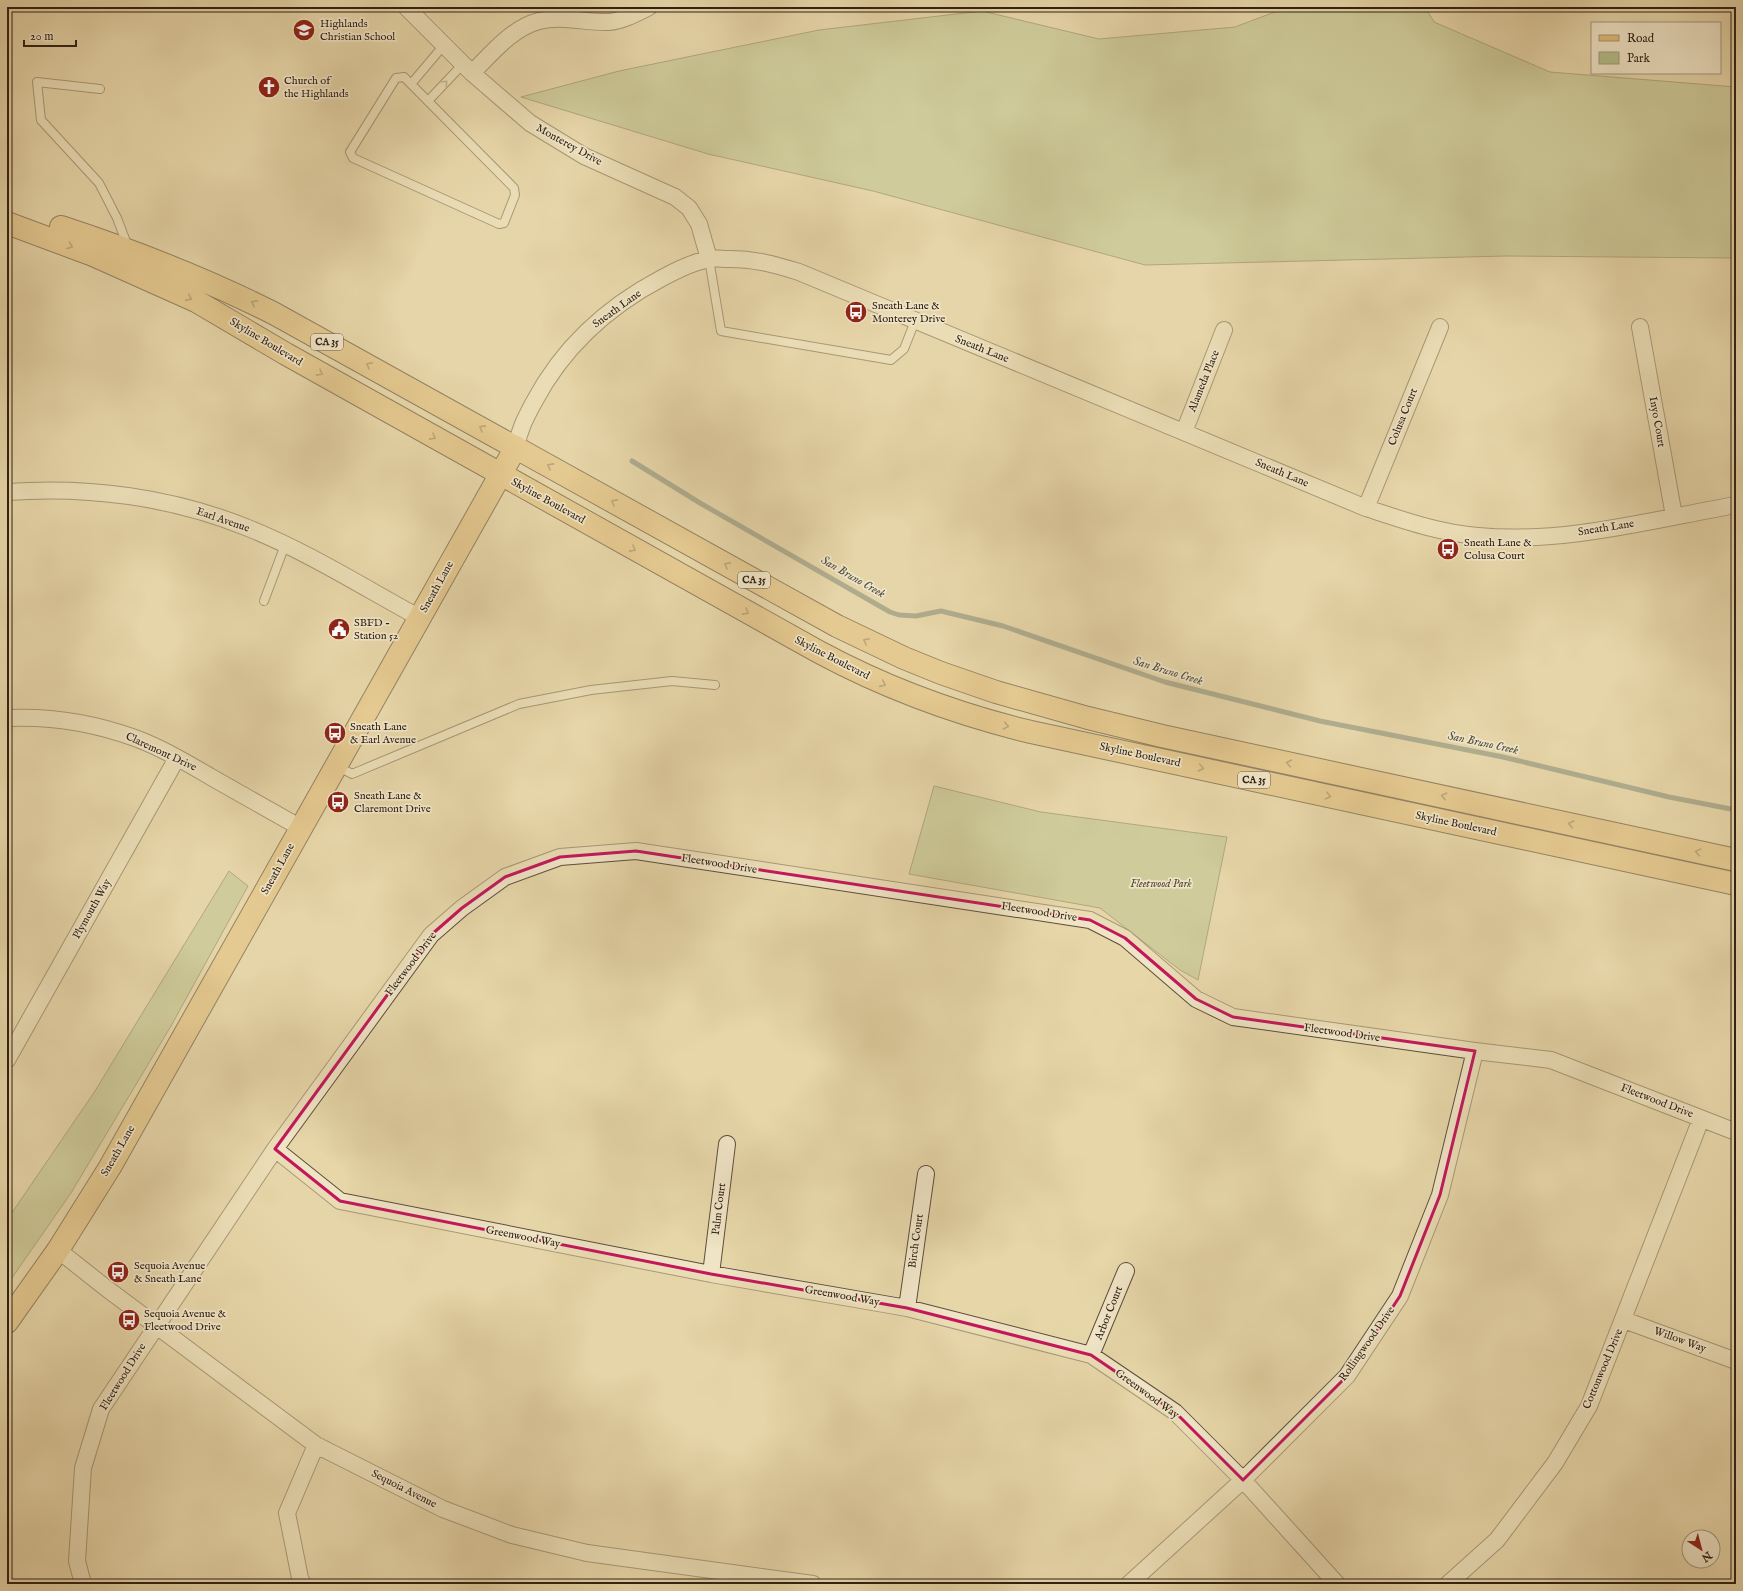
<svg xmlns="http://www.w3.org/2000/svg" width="1743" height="1591" font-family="'IM FELL English',serif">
<rect width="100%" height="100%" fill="#e6d6a8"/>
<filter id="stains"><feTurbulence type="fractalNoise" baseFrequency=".005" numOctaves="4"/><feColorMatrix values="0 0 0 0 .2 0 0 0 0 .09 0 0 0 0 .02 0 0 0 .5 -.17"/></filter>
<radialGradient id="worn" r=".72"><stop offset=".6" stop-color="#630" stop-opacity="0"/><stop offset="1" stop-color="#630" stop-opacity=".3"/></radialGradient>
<path fill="#b3be89" stroke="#726f4f" d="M 1288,7 L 1425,7 L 1434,22 L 1550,72 L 1736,87 L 1736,258 L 1506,256 L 1145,265 L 873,191 L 708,154 L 521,97 L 619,71 L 819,30 L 982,11 L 1099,39 L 1235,27 Z
M 934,786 L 1041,812 L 1227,837 L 1198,980 L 1180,970 L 1100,908 L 909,874 Z
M 229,871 L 248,886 L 171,1026 L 71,1193 L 7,1285 L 7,1220 L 95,1091 Z"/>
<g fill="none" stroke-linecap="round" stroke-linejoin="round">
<path stroke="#6e7b70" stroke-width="5" d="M 632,461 L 700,503 L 890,612 L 899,615 L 916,616 L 941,611 L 1003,626 L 1165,682 L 1320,721 L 1503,757 L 1669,797 L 1736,810"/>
<g stroke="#5e4e3a" stroke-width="10">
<path id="lane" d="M 404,77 L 514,188 L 515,195 L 504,223 L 499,224 L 353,158 L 350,152 L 396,78 Z
M 411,84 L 444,45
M 100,89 L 37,82 L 41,120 L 99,183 L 117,218 L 128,247
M 428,101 L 463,64
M 709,259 L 721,331 L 891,360 L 904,349 L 915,321
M 264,601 L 285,545
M 337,766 L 352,774 L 519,704 L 591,690 L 672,681 L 715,685"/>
</g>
<g stroke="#5e4e3a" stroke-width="18">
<path id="street" d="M 406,7 L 472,73 L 530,123 L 584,156 L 675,197 L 689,208 L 699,224 L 709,259
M 472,73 C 492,53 512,28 539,21 C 562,15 586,23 609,22 C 623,21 637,13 649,7
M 1640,327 L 1674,516
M 1184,432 L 1224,330
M 516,447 C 520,428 525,419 534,402 C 563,347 607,307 662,278 C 675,271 695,261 710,259 C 716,258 722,259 728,259 C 755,259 773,264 799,272 L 1366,508 C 1403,520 1439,533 1478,536 C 1564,544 1651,520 1736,505
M 7,492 C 88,486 172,497 248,528 C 308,552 363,587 420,618
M 1366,508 L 1440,327
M 7,718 C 51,716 94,723 135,738 C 162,748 187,763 211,777 C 241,794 271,811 301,828
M 7,1060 L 177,758
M 275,1149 L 340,1201 L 711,1274 L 907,1308 L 1091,1355 L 1175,1412 L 1243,1480 L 1337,1584
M 58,1250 L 106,1288 L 316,1445 L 443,1509 L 512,1535 L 587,1553 L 813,1584
M 711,1274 L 727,1144
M 907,1308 L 926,1174
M 1624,1320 L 1736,1361
M 1091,1355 L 1126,1271
M 83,1584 L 77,1561 L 83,1468 L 101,1409 L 275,1149 L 431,935 L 462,908 L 505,877 L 560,857 L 636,851 L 1090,920 L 1125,938 L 1196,999 L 1233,1017 L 1475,1051 L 1551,1060 L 1736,1132
M 303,1584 L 300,1578 L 287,1513 L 316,1445
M 1129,1584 L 1243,1480 L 1347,1376 L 1400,1296 L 1440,1195 L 1475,1051
M 1448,1584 L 1497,1540 L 1555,1463 L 1589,1406 L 1701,1119"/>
</g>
<g stroke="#302015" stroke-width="24">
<path id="primary" d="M 7,223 L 93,255 L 196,301 L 286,354 L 819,652 C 886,688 956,714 1031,732 L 1736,884
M 61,227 C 134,251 206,279 275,314 L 837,626 L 904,658 L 941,673 L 996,692 L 1088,718 L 1162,736 L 1736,860
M 7,1322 L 58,1250 L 110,1167 L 516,447"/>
</g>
<use href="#lane" stroke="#efe4c6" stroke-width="8"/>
<use href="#street" stroke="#efe4c6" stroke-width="16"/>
<use href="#primary" stroke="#e3bb74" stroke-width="22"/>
</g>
<defs><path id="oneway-chevron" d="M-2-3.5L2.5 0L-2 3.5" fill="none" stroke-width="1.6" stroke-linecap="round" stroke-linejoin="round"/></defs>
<use stroke="#998c76" href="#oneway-chevron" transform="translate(445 83) rotate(-46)"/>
<g stroke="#8a6e44">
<use href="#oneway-chevron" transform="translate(70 246) rotate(21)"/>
<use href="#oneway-chevron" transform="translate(189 298) rotate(26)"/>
<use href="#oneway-chevron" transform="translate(254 303) rotate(-154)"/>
<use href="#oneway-chevron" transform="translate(369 365) rotate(-151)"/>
<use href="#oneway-chevron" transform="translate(320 373) rotate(29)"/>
<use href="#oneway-chevron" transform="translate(482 428) rotate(-151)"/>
<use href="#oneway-chevron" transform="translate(433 437) rotate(29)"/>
<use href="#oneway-chevron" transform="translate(550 466) rotate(-151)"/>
<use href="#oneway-chevron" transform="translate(614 502) rotate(-151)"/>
<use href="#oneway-chevron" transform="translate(633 549) rotate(29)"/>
<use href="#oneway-chevron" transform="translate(727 565) rotate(-151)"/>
<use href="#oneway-chevron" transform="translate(746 612) rotate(29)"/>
<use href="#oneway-chevron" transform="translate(866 641) rotate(-154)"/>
<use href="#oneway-chevron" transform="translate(883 684) rotate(24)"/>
<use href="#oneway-chevron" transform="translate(1006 726) rotate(13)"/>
<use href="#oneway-chevron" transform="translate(1289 763) rotate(-168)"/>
<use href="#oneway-chevron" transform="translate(1201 768) rotate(12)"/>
<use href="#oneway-chevron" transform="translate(1328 796) rotate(12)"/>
<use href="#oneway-chevron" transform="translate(1444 796) rotate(-168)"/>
<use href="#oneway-chevron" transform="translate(1571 824) rotate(-168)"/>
<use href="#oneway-chevron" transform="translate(1698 852) rotate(-168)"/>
</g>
<path d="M0 0H1743V1591H0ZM 636,851 L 1090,920 L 1125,938 L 1196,999 L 1233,1017 L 1475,1051 L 1440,1195 L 1400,1296 L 1347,1376 L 1243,1480 L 1175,1412 L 1091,1355 L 907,1308 L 711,1274 L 340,1201 L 275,1149 L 431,935 L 462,908 L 505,877 L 560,857 Z" fill="#e6d6a8" fill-opacity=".55" fill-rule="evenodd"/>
<path fill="none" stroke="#c2185b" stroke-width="3" stroke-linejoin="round" d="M 636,851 L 1090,920 L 1125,938 L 1196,999 L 1233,1017 L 1475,1051 L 1440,1195 L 1400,1296 L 1347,1376 L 1243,1480 L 1175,1412 L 1091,1355 L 907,1308 L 711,1274 L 340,1201 L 275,1149 L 431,935 L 462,908 L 505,877 L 560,857 Z"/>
<defs>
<g id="school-disc" transform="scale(1.15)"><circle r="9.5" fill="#8f2418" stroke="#efe4c6"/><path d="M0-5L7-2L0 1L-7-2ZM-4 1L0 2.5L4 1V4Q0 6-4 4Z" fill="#fff"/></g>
<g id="church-disc" transform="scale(1.15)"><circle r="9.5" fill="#8f2418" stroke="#efe4c6"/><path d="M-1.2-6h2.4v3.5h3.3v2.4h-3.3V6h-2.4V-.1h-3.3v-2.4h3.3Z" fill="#fff"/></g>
<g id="bus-disc" transform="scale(1.15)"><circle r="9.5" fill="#8f2418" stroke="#efe4c6"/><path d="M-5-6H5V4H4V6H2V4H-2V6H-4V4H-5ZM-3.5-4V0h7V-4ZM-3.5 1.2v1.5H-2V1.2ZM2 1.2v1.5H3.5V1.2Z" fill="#fff"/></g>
<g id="civic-disc" transform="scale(1.15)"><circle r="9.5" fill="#8f2418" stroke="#efe4c6"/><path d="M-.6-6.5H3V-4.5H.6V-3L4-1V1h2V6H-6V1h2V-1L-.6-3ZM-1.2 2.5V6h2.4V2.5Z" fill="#fff"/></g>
</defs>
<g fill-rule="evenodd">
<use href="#school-disc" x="304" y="30"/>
<use href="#church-disc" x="269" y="87"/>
<use href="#bus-disc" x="856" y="312"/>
<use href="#bus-disc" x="1448" y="549"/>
<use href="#civic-disc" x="339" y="629"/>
<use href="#bus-disc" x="335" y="733"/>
<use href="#bus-disc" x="338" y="802"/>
<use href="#bus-disc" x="118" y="1272"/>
<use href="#bus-disc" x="129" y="1320"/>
</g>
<g text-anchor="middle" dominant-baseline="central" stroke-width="3.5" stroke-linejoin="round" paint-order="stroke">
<g fill="#efe4c6" stroke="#695b4a" stroke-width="1">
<rect x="311" y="334" width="32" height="16" rx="3"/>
<rect x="738" y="572" width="32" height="16" rx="3"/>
<rect x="1238" y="772" width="32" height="16" rx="3"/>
</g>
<g font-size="10" font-weight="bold" fill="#302015">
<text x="327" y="342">CA 35</text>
<text x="754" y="580">CA 35</text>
<text x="1254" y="780">CA 35</text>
</g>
<g font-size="11" fill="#302015" stroke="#efe4c6" text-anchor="start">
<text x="320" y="24">Highlands<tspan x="320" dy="13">Christian School</tspan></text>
<text x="284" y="81">Church of<tspan x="284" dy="13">the Highlands</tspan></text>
<text x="872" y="306">Sneath Lane &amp;<tspan x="872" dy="13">Monterey Drive</tspan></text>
<text x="1464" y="543">Sneath Lane &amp;<tspan x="1464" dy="13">Colusa Court</tspan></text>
<text x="354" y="623">SBFD -<tspan x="354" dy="13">Station 52</tspan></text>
<text x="350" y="727">Sneath Lane<tspan x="350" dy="13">&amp; Earl Avenue</tspan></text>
<text x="354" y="796">Sneath Lane &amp;<tspan x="354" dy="13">Claremont Drive</tspan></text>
<text x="134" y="1266">Sequoia Avenue<tspan x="134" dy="13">&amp; Sneath Lane</tspan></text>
<text x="144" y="1314">Sequoia Avenue &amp;<tspan x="144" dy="13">Fleetwood Drive</tspan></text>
</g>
<g font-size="11" fill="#302015" stroke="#efe4c6">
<text transform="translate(569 145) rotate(29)">Monterey Drive</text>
<text transform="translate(617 309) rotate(-36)">Sneath Lane</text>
<text transform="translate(266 342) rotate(31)">Skyline Boulevard</text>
<text transform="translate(982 349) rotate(22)">Sneath Lane</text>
<text transform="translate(1204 381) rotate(-68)">Alameda Place</text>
<text transform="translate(1403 417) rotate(-68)">Colusa Court</text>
<text transform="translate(1657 422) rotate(80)">Inyo Court</text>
<text transform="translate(1282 473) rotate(23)">Sneath Lane</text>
<text transform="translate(548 501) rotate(29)">Skyline Boulevard</text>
<text transform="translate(223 520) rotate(19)">Earl Avenue</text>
<text transform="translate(1606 528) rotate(-9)">Sneath Lane</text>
<text transform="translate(437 587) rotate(-61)">Sneath Lane</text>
<text transform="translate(832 658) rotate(27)">Skyline Boulevard</text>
<text transform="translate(161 752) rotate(25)">Claremont Drive</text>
<text transform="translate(1140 755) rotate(12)">Skyline Boulevard</text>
<text transform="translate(1456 824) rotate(12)">Skyline Boulevard</text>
<text transform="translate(719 864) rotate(9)">Fleetwood Drive</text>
<text transform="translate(278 869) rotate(-61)">Sneath Lane</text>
<text transform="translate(92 909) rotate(-61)">Plymouth Way</text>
<text transform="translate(1039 912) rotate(9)">Fleetwood Drive</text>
<text transform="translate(411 964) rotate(-53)">Fleetwood Drive</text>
<text transform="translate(1342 1033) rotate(8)">Fleetwood Drive</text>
<text transform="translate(1657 1101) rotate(21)">Fleetwood Drive</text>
<text transform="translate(118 1151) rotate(-60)">Sneath Lane</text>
<text transform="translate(719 1209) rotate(-83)">Palm Court</text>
<text transform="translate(523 1237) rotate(11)">Greenwood Way</text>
<text transform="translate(916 1241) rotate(-82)">Birch Court</text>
<text transform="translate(842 1296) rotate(10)">Greenwood Way</text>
<text transform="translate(1109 1313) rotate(-68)">Arbor Court</text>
<text transform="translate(1680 1340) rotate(20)">Willow Way</text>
<text transform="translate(1367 1344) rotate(-55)">Rollingwood Drive</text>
<text transform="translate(1603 1369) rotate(-67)">Cottonwood Drive</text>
<text transform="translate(123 1377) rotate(-58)">Fleetwood Drive</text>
<text transform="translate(1147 1394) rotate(36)">Greenwood Way</text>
<text transform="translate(404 1489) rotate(27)">Sequoia Avenue</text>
</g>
<g font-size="11" font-style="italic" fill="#514832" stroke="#efe4c6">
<text x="1161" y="884">Fleetwood Park</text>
</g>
<g font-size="12" font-style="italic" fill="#4f4e43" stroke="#efe4c6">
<text transform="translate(853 577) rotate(30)">San Bruno Creek</text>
<text transform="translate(1168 671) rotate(17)">San Bruno Creek</text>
<text transform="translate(1483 743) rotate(12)">San Bruno Creek</text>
</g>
</g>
<rect width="1743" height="1591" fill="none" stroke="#e6d6a8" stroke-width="24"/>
<rect x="8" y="8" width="1727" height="1575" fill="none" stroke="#302015" stroke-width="2"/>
<rect x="12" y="12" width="1719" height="1567" fill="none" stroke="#302015"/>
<rect x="1591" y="22" width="130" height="52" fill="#efe4c6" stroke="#a3967f"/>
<rect x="1599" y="35" width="20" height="6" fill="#e3bb74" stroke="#a3967f"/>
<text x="1627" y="42" font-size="12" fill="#302015">Road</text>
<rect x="1599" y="52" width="20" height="12" fill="#b3be89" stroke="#a3967f"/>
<text x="1627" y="62" font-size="12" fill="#302015">Park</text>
<g transform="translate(1701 1549) rotate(144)"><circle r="19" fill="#efe4c6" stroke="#a3967f"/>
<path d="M0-3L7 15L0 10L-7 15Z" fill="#8f2418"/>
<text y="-6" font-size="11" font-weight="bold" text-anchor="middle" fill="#302015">N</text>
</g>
<path d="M24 40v6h52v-6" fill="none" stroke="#302015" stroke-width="2"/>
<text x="30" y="40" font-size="12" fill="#302015" stroke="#efe4c6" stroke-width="3" paint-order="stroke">20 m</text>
<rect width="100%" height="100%" filter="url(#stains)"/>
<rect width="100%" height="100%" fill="url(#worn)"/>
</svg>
